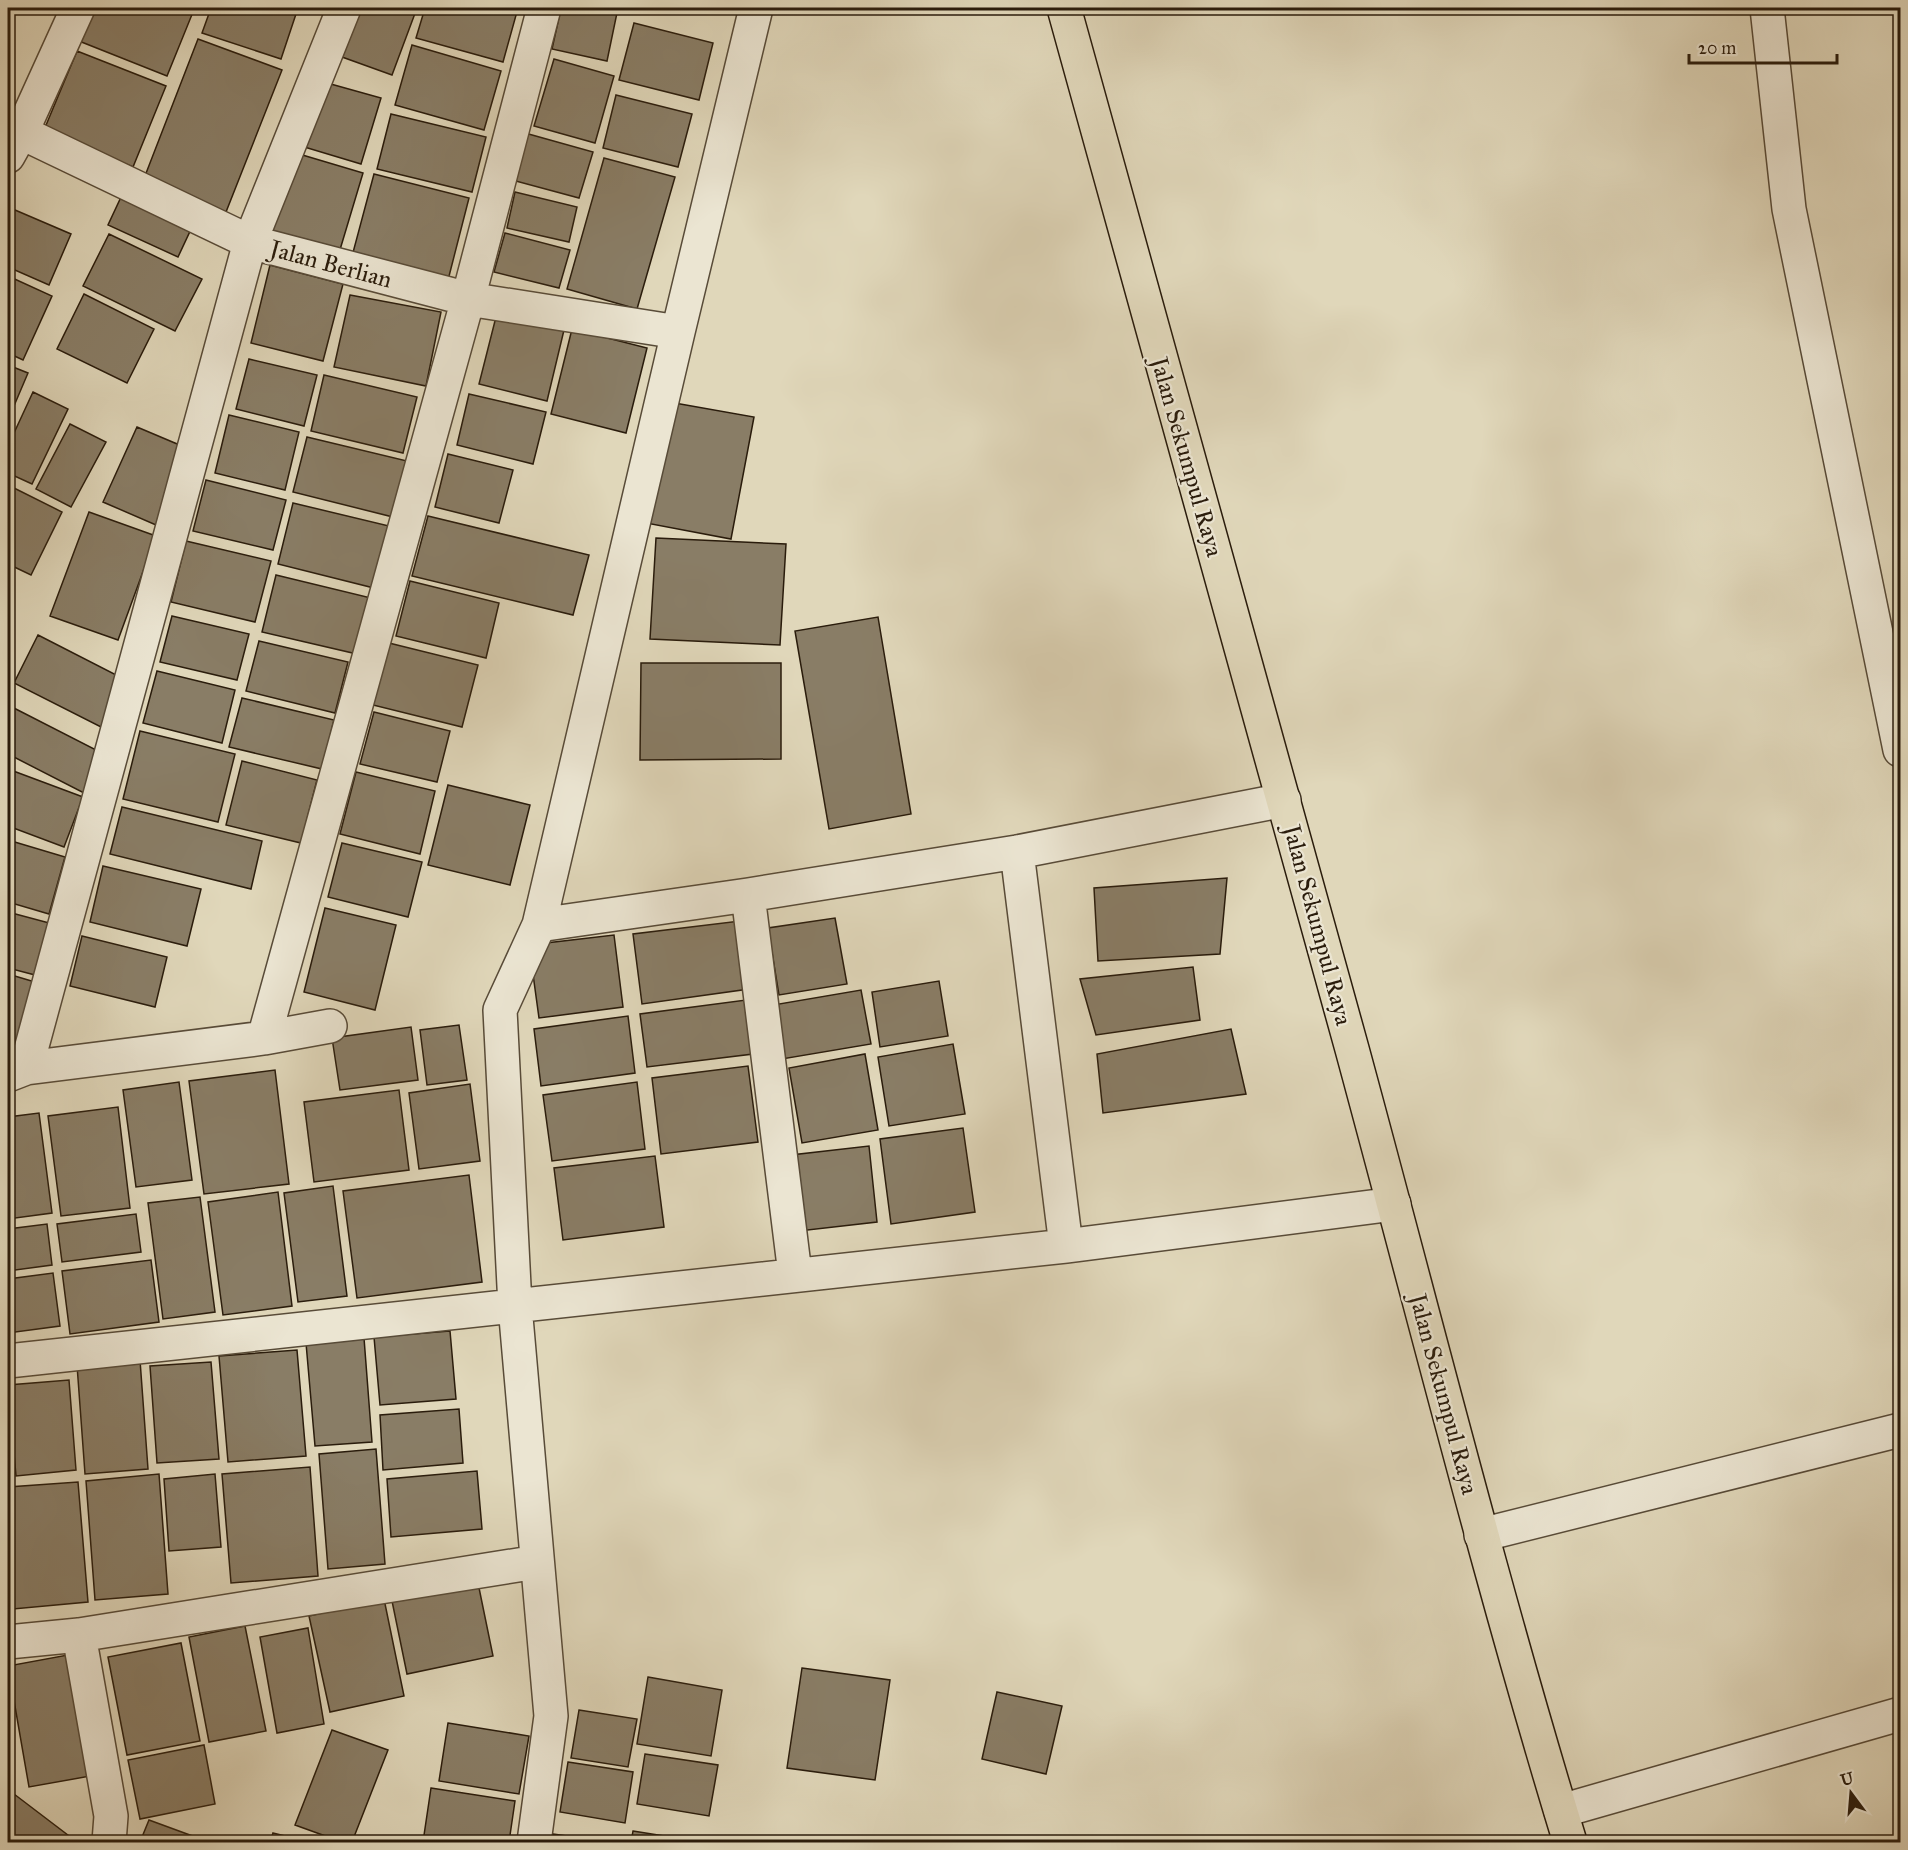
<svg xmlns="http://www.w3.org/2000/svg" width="1908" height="1850" font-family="'IM FELL Great Primer',serif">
<rect width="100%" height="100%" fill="#e0d7ba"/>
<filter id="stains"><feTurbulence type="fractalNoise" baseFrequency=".00333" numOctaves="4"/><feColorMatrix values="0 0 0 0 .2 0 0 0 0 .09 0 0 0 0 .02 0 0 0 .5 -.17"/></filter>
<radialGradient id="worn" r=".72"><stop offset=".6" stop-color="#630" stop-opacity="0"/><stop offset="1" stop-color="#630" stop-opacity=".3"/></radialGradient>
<path fill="#897d66" stroke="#2a1c0c" stroke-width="1.5" d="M 93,8 L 182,8 L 193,12 L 167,76 L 79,41 Z
M 211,8 L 298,8 L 281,59 L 202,33 Z
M 359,8 L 417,8 L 392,75 L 342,57 Z
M 425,8 L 518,8 L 503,62 L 416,38 Z
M 561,8 L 618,8 L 607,61 L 552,49 Z
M 634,23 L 713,43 L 699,100 L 619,80 Z
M 198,39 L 282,70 L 226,212 L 143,181 Z
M 412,45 L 501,71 L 484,130 L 395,105 Z
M 77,51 L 166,86 L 133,167 L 44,130 Z
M 554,59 L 614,76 L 595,143 L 534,126 Z
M 320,81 L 381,98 L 361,164 L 301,146 Z
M 616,95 L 692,114 L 678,167 L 603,148 Z
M 391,114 L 486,137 L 472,192 L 377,169 Z
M 525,133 L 593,152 L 579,198 L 512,180 Z
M 289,151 L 363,173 L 339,253 L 265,232 Z
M 604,158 L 675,177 L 637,309 L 567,289 Z
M 374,174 L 469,198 L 447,284 L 351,260 Z
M 515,192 L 577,207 L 569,242 L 507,228 Z
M 122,195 L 192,227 L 178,257 L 108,225 Z
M 8,207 L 71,234 L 49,285 L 8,267 Z
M 505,233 L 570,250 L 559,288 L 494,272 Z
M 109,234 L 202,279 L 175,331 L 83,286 Z
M 270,265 L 343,284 L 323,361 L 251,343 Z
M 8,276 L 52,296 L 23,360 L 8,353 Z
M 84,294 L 154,329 L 127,383 L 57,349 Z
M 350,295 L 441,312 L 426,386 L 334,367 Z
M 497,313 L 564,330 L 547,401 L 479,384 Z
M 572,329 L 647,348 L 626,433 L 551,414 Z
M 249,359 L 317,375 L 304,426 L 236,409 Z
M 8,365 L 28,373 L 8,420 Z
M 324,375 L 417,397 L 403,453 L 311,431 Z
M 33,392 L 68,409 L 32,484 L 8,473 L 8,446 Z
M 469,394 L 546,412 L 533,464 L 457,445 Z
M 669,402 L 754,417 L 731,539 L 646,523 Z
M 229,415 L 299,432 L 285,490 L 215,473 Z
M 70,424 L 106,442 L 71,507 L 36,489 Z
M 137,427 L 189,449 L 156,525 L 103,502 Z
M 307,437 L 407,461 L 393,517 L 293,492 Z
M 448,454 L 513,470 L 499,523 L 435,507 Z
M 206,480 L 286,500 L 273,550 L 193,531 Z
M 8,485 L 62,512 L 31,575 L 8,564 Z
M 293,503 L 389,526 L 374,588 L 278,564 Z
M 89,512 L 156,536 L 118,640 L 50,616 Z
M 428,516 L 589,555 L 573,615 L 412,576 Z
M 656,538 L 786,544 L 780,645 L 650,639 Z
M 186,541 L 271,561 L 255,622 L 171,602 Z
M 276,575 L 371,598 L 357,654 L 262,632 Z
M 410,581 L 499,603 L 486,658 L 396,636 Z
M 172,616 L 249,634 L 237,680 L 160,662 Z
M 878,617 L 911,814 L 829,829 L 795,631 Z
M 38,635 L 128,681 L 103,728 L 14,683 Z
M 259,641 L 348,662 L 335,713 L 246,691 Z
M 389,643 L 478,665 L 462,727 L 373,705 Z
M 641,663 L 781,663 L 781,759 L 640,760 Z
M 157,671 L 235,690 L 222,743 L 143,723 Z
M 242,698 L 334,720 L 322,769 L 229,747 Z
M 8,705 L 104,754 L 84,793 L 8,754 Z
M 374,712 L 450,731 L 437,782 L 360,764 Z
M 140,731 L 235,754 L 218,822 L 123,799 Z
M 242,761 L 317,780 L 301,843 L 226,825 Z
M 8,769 L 83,797 L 64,847 L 8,826 Z
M 356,772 L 435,791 L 420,854 L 340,834 Z
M 448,785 L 530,805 L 510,885 L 428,865 Z
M 122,807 L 262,841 L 251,889 L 110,854 Z
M 8,840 L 65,857 L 49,914 L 8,902 Z
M 342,843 L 422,862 L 408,917 L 328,897 Z
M 103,866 L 201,889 L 187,946 L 90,922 Z
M 1227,878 L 1220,954 L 1098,961 L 1094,888 Z
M 325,908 L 396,925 L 375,1010 L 304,992 Z
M 8,912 L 53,924 L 39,976 L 8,968 Z
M 835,918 L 847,984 L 779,995 L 768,928 Z
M 740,921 L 749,989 L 642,1004 L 633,934 Z
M 614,935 L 623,1007 L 539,1018 L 529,945 Z
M 82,936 L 167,957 L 155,1007 L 70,986 Z
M 1193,967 L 1200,1020 L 1096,1035 L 1080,979 Z
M 8,974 L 35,982 L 13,1061 L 8,1060 Z
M 939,981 L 948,1036 L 880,1047 L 872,992 Z
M 861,990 L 871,1044 L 782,1059 L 773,1005 Z
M 746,1000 L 753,1054 L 647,1067 L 640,1014 Z
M 628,1016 L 635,1073 L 541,1086 L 534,1029 Z
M 459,1025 L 467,1080 L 427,1085 L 420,1030 Z
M 411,1027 L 418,1080 L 340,1090 L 332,1038 Z
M 1231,1029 L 1246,1094 L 1103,1113 L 1097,1054 Z
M 953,1044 L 965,1114 L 889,1126 L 878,1057 Z
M 865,1054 L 878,1130 L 802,1143 L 789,1068 Z
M 748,1066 L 758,1142 L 661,1154 L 652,1078 Z
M 275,1070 L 289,1184 L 204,1194 L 189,1081 Z
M 179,1082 L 192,1180 L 136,1187 L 123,1090 Z
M 637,1082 L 645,1149 L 552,1161 L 543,1095 Z
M 470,1084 L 480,1161 L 419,1169 L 409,1093 Z
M 399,1090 L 409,1170 L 314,1182 L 304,1102 Z
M 118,1107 L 130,1208 L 61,1216 L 48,1116 Z
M 39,1113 L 52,1213 L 8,1219 L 8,1117 Z
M 963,1128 L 975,1212 L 891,1224 L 880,1139 Z
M 869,1146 L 877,1222 L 799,1231 L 791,1155 Z
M 655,1156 L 664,1227 L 563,1240 L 554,1168 Z
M 469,1175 L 482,1282 L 357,1298 L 343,1191 Z
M 333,1186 L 347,1296 L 298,1302 L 284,1193 Z
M 278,1192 L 292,1306 L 223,1315 L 208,1202 Z
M 200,1197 L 215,1312 L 163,1319 L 148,1203 Z
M 136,1214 L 141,1252 L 62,1262 L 57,1224 Z
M 47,1224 L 52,1265 L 8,1271 L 8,1229 Z
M 151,1260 L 159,1322 L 70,1334 L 62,1271 Z
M 53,1273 L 60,1326 L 8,1333 L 8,1279 Z
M 450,1331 L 456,1399 L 380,1405 L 374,1337 Z
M 364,1338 L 372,1442 L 315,1446 L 306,1343 Z
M 297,1350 L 306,1456 L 228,1462 L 219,1356 Z
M 140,1360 L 148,1469 L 85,1474 L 77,1365 Z
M 211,1362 L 219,1459 L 157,1463 L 150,1366 Z
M 69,1380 L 76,1470 L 16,1476 L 8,1385 Z
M 459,1409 L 463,1463 L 383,1470 L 380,1415 Z
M 8,1428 L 12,1480 L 8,1481 Z
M 376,1449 L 385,1564 L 328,1569 L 319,1454 Z
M 310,1467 L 318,1576 L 231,1583 L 222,1474 Z
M 477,1471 L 482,1529 L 391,1537 L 387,1479 Z
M 159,1474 L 168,1594 L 95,1600 L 86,1481 Z
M 215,1474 L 221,1547 L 169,1551 L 164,1479 Z
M 78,1482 L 88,1602 L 13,1609 L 8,1538 L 8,1487 Z
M 478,1583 L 493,1656 L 407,1674 L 392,1601 Z
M 384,1599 L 404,1696 L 330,1712 L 309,1616 Z
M 245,1626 L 266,1731 L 209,1742 L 189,1637 Z
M 308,1628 L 324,1724 L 277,1733 L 260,1637 Z
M 181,1643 L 200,1741 L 127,1755 L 108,1657 Z
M 73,1654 L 96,1775 L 29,1787 L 8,1666 Z
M 802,1668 L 890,1680 L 875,1780 L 787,1768 Z
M 648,1677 L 722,1690 L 711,1756 L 637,1744 Z
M 997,1692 L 1062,1706 L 1046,1774 L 982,1759 Z
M 579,1710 L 637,1719 L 628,1767 L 571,1758 Z
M 448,1723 L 529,1736 L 519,1794 L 439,1781 Z
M 332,1730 L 388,1750 L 352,1842 L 342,1842 L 295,1825 Z
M 204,1745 L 215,1804 L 140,1819 L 128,1760 Z
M 645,1754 L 718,1765 L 709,1816 L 637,1804 Z
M 568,1762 L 633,1772 L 625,1823 L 560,1812 Z
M 431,1788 L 515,1801 L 509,1842 L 423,1842 Z
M 14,1794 L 77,1842 L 8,1842 L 8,1803 Z
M 149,1820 L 209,1842 L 140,1842 Z
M 633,1831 L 702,1842 L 631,1842 Z
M 273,1833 L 309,1842 L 270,1842 Z
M 553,1834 L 609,1842 L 552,1842 Z"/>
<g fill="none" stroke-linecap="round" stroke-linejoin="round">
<g stroke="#584b38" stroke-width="36">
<path id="minor" d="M 1767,8 L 1789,209 L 1900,750
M 8,126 L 250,242 L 468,299 L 678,332
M 8,156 L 22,131 L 78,8
M 1017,852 L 1066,1246
M 748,895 L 795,1274
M 539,925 L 748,895 L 1017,852 L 1284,800
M 264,1038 L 468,299 L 544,8
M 26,1068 L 250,242 L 344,8
M 8,1075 L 26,1068 L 264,1038 L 330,1026
M 8,1361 L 1066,1246 L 1394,1204
M 1481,1535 L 1900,1430
M 79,1635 L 111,1816 L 109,1842
M 8,1642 L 79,1635 L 537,1562
M 1561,1811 L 1900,1714
M 534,1842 L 551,1716 L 515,1306 L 500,1010 L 539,925 L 678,332 L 756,8"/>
</g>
<g stroke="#2a1c0c" stroke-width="36">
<path id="major" d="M 1064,8 C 1157,356 1257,702 1352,1049 C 1424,1314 1490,1580 1570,1842"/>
</g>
<use href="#minor" stroke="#ebe5d2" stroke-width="33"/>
<use href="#major" stroke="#e0d7ba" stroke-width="33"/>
</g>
<g text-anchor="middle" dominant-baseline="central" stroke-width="4.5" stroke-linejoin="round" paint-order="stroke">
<g font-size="24" fill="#2a1c0c" stroke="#ebe5d2">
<text transform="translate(331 264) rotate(15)">Jalan Berlian</text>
<text transform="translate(1187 457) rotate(74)">Jalan Sekumpul Raya</text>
<text transform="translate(1318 925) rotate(75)">Jalan Sekumpul Raya</text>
<text transform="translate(1444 1394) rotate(75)">Jalan Sekumpul Raya</text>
</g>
</g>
<rect width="1908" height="1850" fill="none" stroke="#e0d7ba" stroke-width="30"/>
<rect x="9" y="9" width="1890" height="1832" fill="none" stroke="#2a1c0c" stroke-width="3"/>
<rect x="15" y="15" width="1878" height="1820" fill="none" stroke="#2a1c0c" stroke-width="1.5"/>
<g transform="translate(1851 1793) rotate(344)" stroke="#ebe5d2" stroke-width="4.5" paint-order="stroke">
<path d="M0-4.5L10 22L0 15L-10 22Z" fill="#2a1c0c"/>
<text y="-9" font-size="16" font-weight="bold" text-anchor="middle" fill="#2a1c0c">U</text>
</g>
<path d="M1689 54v9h148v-9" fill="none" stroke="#2a1c0c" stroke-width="3"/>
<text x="1698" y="54" font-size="18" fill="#2a1c0c" stroke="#ebe5d2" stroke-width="4.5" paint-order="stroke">20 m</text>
<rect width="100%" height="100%" filter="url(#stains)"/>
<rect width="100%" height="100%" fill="url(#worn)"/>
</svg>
